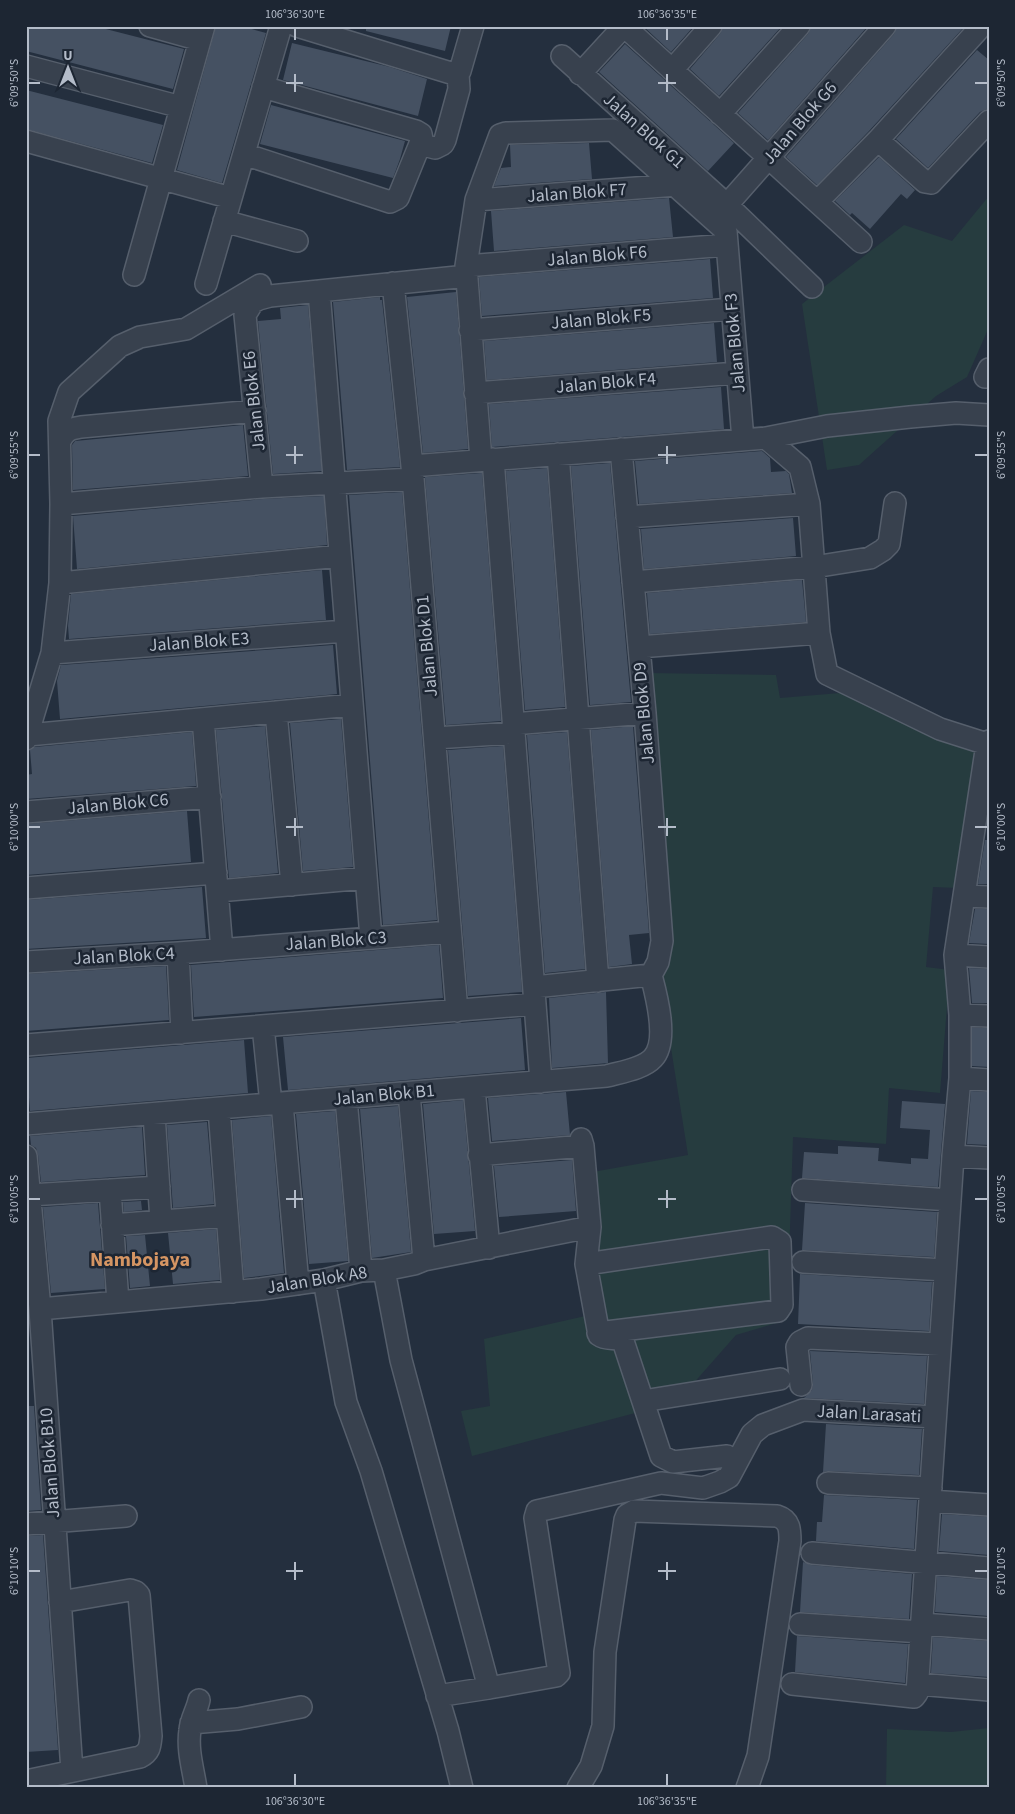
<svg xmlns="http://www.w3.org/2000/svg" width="1015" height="1814" font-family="'Source Sans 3',sans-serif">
<rect width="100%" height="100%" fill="#242f3e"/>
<path fill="#263c3f" d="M 989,196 L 989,327 L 967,377 L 936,396 L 859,465 L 827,470 L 802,304 L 904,225 L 952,241 Z
M 647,673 L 776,675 L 780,698 L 852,692 L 979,744 L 957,888 L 933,887 L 926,967 L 950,970 L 940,1093 L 889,1088 L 886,1144 L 793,1137 L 787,1320 L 736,1335 L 677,1402 L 472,1456 L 461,1411 L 490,1406 L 484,1339 L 603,1312 L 587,1173 L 688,1155 L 660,979 Z
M 989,1728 L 989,1788 L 886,1788 L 887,1729 L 951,1732 Z"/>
<path fill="#455162" d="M 26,26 L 94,26 L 184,49 L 173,89 L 26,51 Z
M 216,26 L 241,26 L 266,33 L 222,183 L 177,170 Z
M 366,26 L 451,26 L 445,51 L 366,31 Z
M 643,26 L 694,26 L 671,52 Z
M 723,26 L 782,26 L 719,96 L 690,69 L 720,34 Z
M 811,26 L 868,26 L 768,140 L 738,113 L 808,34 Z
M 897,26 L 965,26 L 869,131 L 817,185 L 786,157 L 894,34 Z
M 292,43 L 390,67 L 427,79 L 418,116 L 283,80 Z
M 625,44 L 734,143 L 708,171 L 599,72 Z
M 977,50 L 989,60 L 989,108 L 980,112 L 928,168 L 896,139 Z
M 26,90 L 163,125 L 152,163 L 26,129 Z
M 271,105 L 405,141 L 400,159 L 393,178 L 260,144 Z
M 589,143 L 592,179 L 494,186 L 501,168 L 511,167 L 510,145 Z
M 879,157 L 915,190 L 907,199 L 901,194 L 870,229 L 852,213 L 850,215 L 835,201 Z
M 669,198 L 673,237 L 494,251 L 491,211 Z
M 710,259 L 713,298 L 482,316 L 479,277 Z
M 456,292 L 468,449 L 423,453 L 407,297 Z
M 380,297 L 380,300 L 382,300 L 400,467 L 347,470 L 333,302 Z
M 308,305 L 322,471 L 273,474 L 258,321 L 281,319 L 280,308 Z
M 714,323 L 717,362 L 487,380 L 484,341 Z
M 721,387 L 724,429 L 492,447 L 489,404 Z
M 243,425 L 248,476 L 73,490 L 72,445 L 75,441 Z
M 762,451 L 770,458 L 771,472 L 786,471 L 789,474 L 792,493 L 639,504 L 635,461 Z
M 610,463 L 631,702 L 590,705 L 571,466 Z
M 547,468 L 565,707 L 525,710 L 506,471 Z
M 482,473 L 501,721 L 446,725 L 425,477 Z
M 402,492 L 437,920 L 383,925 L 349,495 Z
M 324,496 L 327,545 L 77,569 L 73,516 L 263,499 Z
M 793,518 L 796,556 L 644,569 L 641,529 Z
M 322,570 L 326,620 L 69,639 L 68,626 L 71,594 Z
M 802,580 L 806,622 L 650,634 L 647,593 Z
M 333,645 L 337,694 L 60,719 L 57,681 L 61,665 Z
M 341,719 L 353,867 L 303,871 L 290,723 Z
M 265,726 L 278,873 L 229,878 L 216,730 Z
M 633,726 L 649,933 L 629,935 L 632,964 L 609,967 L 591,730 Z
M 192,732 L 196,786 L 26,799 L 26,775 L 32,774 L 30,750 L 35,747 Z
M 567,732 L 585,969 L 545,973 L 527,735 Z
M 503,746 L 522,992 L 468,996 L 448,750 Z
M 187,811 L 191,862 L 26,875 L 26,824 Z
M 985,840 L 989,840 L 989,884 L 978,884 Z
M 202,887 L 206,938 L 26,949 L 26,900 Z
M 975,909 L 989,909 L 989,944 L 969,943 Z
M 439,945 L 443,998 L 194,1017 L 191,965 Z
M 166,966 L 169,1020 L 26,1031 L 26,974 Z
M 969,968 L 989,969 L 989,1003 L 972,1003 Z
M 606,992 L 608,1063 L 552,1068 L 549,998 Z
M 521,1018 L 525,1070 L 288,1090 L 283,1037 Z
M 972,1028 L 989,1028 L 989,1067 L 972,1066 Z
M 244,1040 L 248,1093 L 30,1111 L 26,1058 Z
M 971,1091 L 989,1092 L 989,1145 L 967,1144 Z
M 566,1092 L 570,1135 L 492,1141 L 488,1098 Z
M 463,1100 L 475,1231 L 434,1234 L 423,1104 Z
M 902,1101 L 945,1104 L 938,1187 L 802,1178 L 804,1152 L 838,1154 L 838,1146 L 879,1148 L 878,1161 L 911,1164 L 911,1158 L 928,1159 L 930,1130 L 900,1128 Z
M 398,1106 L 411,1252 L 372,1258 L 360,1109 Z
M 335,1111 L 348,1261 L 309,1264 L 296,1114 Z
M 271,1116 L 284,1273 L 244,1278 L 232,1120 Z
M 207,1122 L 214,1204 L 173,1208 L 167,1125 Z
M 142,1127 L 145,1175 L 41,1182 L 38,1155 L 36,1148 L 31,1145 L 30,1136 Z
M 572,1160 L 576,1211 L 499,1217 L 494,1166 Z
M 141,1201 L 142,1210 L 124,1212 L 123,1202 Z
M 98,1203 L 105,1289 L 51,1293 L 43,1207 Z
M 805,1203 L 937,1212 L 934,1257 L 802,1250 Z
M 216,1229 L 220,1280 L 173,1284 L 168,1233 Z
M 145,1235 L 150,1286 L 130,1288 L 126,1236 Z
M 800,1274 L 932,1282 L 929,1331 L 798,1324 Z
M 810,1351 L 927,1356 L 924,1404 L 804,1398 L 812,1390 L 813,1384 Z
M 26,1406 L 34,1406 L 41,1510 L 26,1511 Z
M 826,1424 L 922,1429 L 919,1475 L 829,1471 L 823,1472 Z
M 824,1495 L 917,1500 L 914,1549 L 816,1541 L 817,1522 L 822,1522 Z
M 942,1514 L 989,1517 L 989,1555 L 939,1551 Z
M 43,1535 L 58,1750 L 26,1752 L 26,1536 Z
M 803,1562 L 811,1565 L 912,1574 L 909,1619 L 800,1612 Z
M 937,1576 L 989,1580 L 989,1616 L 935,1612 Z
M 797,1636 L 908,1644 L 905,1683 L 795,1672 Z
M 933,1637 L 989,1641 L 989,1677 L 931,1673 Z"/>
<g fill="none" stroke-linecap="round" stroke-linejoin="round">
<g stroke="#565f6c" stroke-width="24">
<path id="minor" d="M 150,26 L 200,40
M 297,26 L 454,74 L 458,74 L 460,71 L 473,26
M 624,26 L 861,242
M 562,56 L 727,205 L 812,287
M 26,66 L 181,107
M 672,70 L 711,26
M 580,74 L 624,26
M 720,114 L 799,26
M 878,140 L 925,182 L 931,183 L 989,121
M 26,141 L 231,198
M 420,144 L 435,148 L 443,144 L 445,140 L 459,89 L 458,74
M 244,154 L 390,202 L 398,198 L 422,139 L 421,134 L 416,131 L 263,87
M 476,200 L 677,185
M 817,202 L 878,140 L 978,30 L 977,26
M 718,215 L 885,26
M 224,221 L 297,241
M 466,266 L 727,245
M 134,275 L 204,26
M 393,283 L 412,466 L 457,1011
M 206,284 L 281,26
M 319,291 C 338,506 353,722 371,938
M 470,330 L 732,309
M 985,377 L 989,369
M 475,393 L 737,373
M 766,438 L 800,467 L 809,504 L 819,633 L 827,674 L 940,729 L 987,744
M 60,441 C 65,430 70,429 81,427 L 255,411
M 621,449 L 645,713 L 662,941 L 658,962 L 651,975
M 558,454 L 598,981
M 493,459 L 541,1082
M 481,460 L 466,266 L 476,200 L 500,135 L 506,133 L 613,130 L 726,231 L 743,440
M 412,466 L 766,438 L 827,426 L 910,417 L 956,413 L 989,415
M 262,487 L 245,315 L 253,302 L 259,299 L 270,296 L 467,276
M 61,504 L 262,487 L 413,479
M 627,517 L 809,504
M 633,582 L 814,567 L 870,558 L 883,550 L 889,544 L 895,503
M 60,583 L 340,556
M 639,647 L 819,633
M 52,653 L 346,631
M 276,712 L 292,885
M 203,719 L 222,950
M 513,724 L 645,713
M 28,735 L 352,705
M 435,738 L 514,733
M 26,739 L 52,653 L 60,583 L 61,504 L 59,421 L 69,392 L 120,346 L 140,337 L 186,329 L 260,285
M 26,812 L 210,797
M 26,888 L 216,873
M 218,891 L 366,878
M 964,896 L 989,897
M 178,953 L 182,1033
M 955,955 L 989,957
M 26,962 L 178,953 L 450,932
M 534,987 L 651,975
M 960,1015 L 989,1016
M 263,1026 L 271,1104
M 26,1045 L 535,1004
M 960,1078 L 989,1080
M 474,1088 L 489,1248
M 409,1093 L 424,1260
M 346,1098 L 361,1271
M 282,1103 L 298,1284
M 219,1109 L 233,1292
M 154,1114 L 161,1221
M 26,1124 L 607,1076 C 621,1072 643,1069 653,1058 C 669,1041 656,994 651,975
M 581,1139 L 583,1146 L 590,1227 L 586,1264 L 599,1335 C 607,1341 616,1336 623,1341 L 661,1456 L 673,1462 L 727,1456
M 479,1155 L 583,1146
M 26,1156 L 40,1309 L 72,1771
M 953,1156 L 989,1158
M 110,1190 L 118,1302
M 803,1190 L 950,1200
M 30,1195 L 159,1187
M 112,1225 L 227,1216
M 803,1262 L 945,1270
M 586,1264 L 772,1237 L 780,1242 L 782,1305 L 778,1311 L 598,1333
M 384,1270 L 401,1360 L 489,1688 L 437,1696
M 324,1280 L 346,1402 L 371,1471 L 448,1731 L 462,1788
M 40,1309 L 261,1289 L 324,1280 L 361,1271 L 384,1270 L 414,1264 L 424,1260 L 590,1227
M 801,1385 L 797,1347 L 800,1342 L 808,1338 L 940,1344
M 643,1401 L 780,1379
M 828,1483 L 931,1488
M 930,1501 L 989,1505
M 26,1524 L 126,1516
M 812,1553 L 989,1568
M 800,1624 L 921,1632
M 922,1624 L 989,1629
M 792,1684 L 914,1697 L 917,1693 L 953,1156 L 960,1078 L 960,1015 L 955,955 L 987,744 L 989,741
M 918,1684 L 989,1690
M 489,1688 L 556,1676 L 559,1673 L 535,1518 L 537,1511 L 661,1483 L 703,1488 L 720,1482 L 729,1477 L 752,1434 L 763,1425 L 803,1410 L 935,1417
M 191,1723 L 238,1719 L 301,1707
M 26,1781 L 140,1757 C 150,1752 150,1746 151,1736 L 139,1595 L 136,1592 L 130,1590 L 60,1602
M 196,1788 C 193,1769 187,1749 190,1730 C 191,1719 197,1710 199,1700
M 578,1788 L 591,1766 L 603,1726 L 605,1652 L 625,1520 L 627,1515 L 634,1511 L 777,1516 C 790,1520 790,1530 790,1541 L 758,1756 L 747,1788"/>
</g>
<use href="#minor" stroke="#38414e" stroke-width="21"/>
</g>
<path fill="none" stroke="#b4bcc9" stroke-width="2" d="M 295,28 L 295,40M 667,28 L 667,40M 295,74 L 295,92M 667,74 L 667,92M 28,83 L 40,83M 286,83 L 303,83M 658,83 L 676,83M 975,83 L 988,83M 295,446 L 295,464M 667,446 L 667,464M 28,455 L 40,455M 286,455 L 303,455M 658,455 L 676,455M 975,455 L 988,455M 295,818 L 295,836M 667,818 L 667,836M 28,827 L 40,827M 286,827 L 303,827M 658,827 L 676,827M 975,827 L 988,827M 295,1190 L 295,1208M 667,1190 L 667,1208M 28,1199 L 40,1199M 286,1199 L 303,1199M 658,1199 L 676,1199M 975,1199 L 988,1199M 295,1562 L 295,1580M 667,1562 L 667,1580M 28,1571 L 40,1571M 286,1571 L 303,1571M 658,1571 L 676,1571M 975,1571 L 988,1571M 295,1774 L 295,1786M 667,1774 L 667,1786"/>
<g text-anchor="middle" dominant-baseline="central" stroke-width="5" stroke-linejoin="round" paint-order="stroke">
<g font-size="18" fill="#b4bcc9" stroke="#1d2633">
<text transform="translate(800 123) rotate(-49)">Jalan Blok G6</text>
<text transform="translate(644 131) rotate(42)">Jalan Blok G1</text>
<text transform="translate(577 193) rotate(-4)">Jalan Blok F7</text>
<text transform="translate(597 256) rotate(-5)">Jalan Blok F6</text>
<text transform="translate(601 319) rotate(-5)">Jalan Blok F5</text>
<text transform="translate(735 343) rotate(-95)">Jalan Blok F3</text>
<text transform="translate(606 383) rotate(-5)">Jalan Blok F4</text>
<text transform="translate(254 401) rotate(-96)">Jalan Blok E6</text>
<text transform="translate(199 642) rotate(-4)">Jalan Blok E3</text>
<text transform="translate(427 646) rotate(-95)">Jalan Blok D1</text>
<text transform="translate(644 713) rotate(-95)">Jalan Blok D9</text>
<text transform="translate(118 804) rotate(-5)">Jalan Blok C6</text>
<text transform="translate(336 941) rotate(-4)">Jalan Blok C3</text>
<text transform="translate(124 956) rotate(-3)">Jalan Blok C4</text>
<text transform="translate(384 1095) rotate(-5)">Jalan Blok B1</text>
<text transform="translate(317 1280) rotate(-9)">Jalan Blok A8</text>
<text transform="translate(869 1414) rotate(3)">Jalan Larasati</text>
<text transform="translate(50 1463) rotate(-94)">Jalan Blok B10</text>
</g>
<g font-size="20" font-weight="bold" fill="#d59563" stroke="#1d2633">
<text x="140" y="1260">Nambojaya</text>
</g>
</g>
<rect width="1015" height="1814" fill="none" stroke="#1d2633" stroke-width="55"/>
<g transform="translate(68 68)" stroke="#1d2633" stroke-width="4" paint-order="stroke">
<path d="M0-4L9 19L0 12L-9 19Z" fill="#b4bcc9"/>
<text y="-8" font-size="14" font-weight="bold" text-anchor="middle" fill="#b4bcc9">U</text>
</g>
<rect x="28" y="28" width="960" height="1758" fill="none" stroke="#b4bcc9" stroke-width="2"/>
<g font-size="12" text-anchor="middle" fill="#b4bcc9">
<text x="295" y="18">106°36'30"E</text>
<text x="667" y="18">106°36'35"E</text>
<text transform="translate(14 83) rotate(-90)" y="4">6°09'50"S</text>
<text transform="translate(1001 83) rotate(-90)" y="4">6°09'50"S</text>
<text transform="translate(14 455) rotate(-90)" y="4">6°09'55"S</text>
<text transform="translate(1001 455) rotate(-90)" y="4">6°09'55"S</text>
<text transform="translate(14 827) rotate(-90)" y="4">6°10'00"S</text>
<text transform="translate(1001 827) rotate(-90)" y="4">6°10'00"S</text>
<text transform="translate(14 1199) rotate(-90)" y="4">6°10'05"S</text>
<text transform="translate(1001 1199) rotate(-90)" y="4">6°10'05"S</text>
<text transform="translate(14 1571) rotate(-90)" y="4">6°10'10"S</text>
<text transform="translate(1001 1571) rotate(-90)" y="4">6°10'10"S</text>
<text x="295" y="1805">106°36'30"E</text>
<text x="667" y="1805">106°36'35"E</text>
</g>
</svg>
